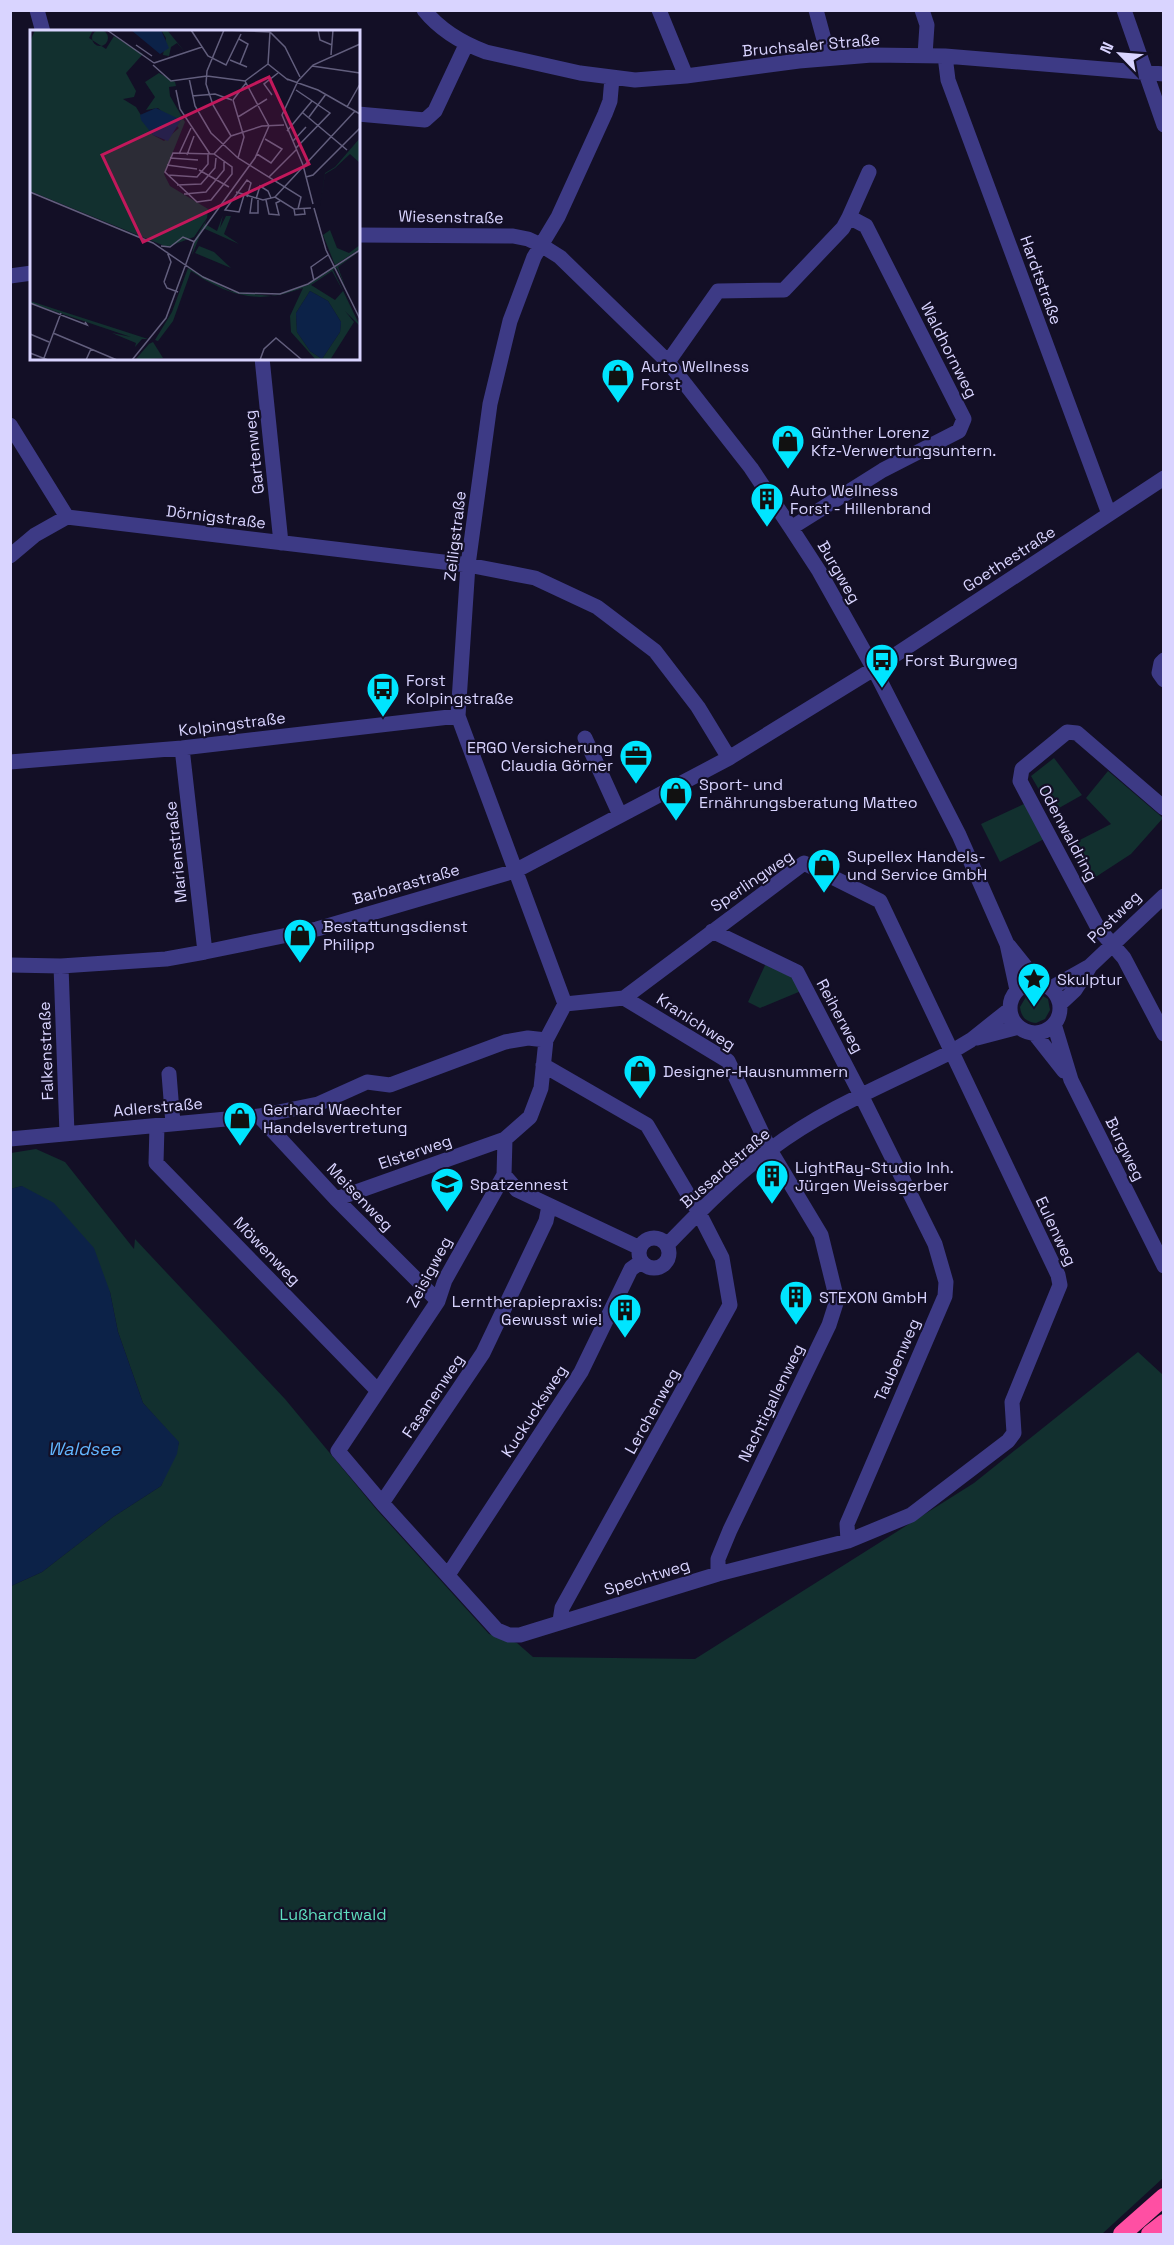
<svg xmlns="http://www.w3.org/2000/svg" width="1174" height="2245" font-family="'Space Grotesk',sans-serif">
<rect width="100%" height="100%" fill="#130f26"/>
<path fill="#12302f" d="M 1054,758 L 1082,795 L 1052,812 L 1031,776 Z
M 1108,771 L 1163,818 L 1131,854 L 1088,882 L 1070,845 L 1111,824 L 1086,798 Z
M 1026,803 L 1044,839 L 1000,862 L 981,824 Z
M 767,961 L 794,975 L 801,991 L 760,1008 L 748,1002 Z
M 1036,992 L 1048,999 L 1050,1010 L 1045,1019 L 1036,1023 C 1026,1022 1021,1017 1020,1007 L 1027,995 Z
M 36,1149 L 65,1162 L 134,1249 L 135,1239 L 285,1399 L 377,1510 L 489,1634 L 517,1643 L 533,1657 L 695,1659 L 974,1483 L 1138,1352 L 1163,1375 L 1163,2178 L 1102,2234 L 11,2234 L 11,1586 L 42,1572 L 113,1517 L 161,1486 L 179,1443 L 143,1403 L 118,1332 L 110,1292 L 22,1186 L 11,1189 L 11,1153 Z"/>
<path fill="#0c2248" d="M 22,1186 L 54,1203 L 94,1248 L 110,1292 L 118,1332 L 143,1403 L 179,1442 L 177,1454 L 161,1486 L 113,1517 L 42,1572 L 11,1586 L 10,1189 Z"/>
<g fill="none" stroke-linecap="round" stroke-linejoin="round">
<path stroke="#3d3a85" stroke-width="15" d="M 37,10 L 43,32
M 424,10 C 441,31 462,43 486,52 L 580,73 L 635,80 L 686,76 L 799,61 L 872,55 L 945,56 L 1164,74
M 659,10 L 686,76
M 816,10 L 829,58
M 922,10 L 927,25 L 925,55
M 1124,10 L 1164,125
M 945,56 L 948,80 L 1109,514
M 358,114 L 425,120 L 435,111 L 466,45
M 849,217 L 869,172
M 358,235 L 513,236 L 528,239 L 541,245 L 560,257 L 668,362 L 751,468 L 791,528 L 819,571 L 874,669 L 959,835 L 1007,944 L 1017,990
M 10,276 L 32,273
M 262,358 L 281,543
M 668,362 L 718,291 L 784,290 L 843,228 L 849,217 L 866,226 L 964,419 L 959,431 L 883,470 L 791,528
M 10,425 L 67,517
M 67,517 L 468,565 L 535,578 L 597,607 L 655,651 L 698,707 L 729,758
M 10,556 L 35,535 L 67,517
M 1164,660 L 1161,663 L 1159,673 L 1164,680
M 585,738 L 620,815
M 182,748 L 205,952
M 10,762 L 182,748 L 458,716
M 1164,808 L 1077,733 L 1067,732 L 1022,769 L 1020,781 L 1098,928 L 1124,958 L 1164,1034
M 804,863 L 880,901 L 1058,1275 L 1060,1285 L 1012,1402 L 1014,1433 L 1008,1441 L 911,1515 L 848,1541 L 718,1574 L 520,1635 L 509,1635 L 497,1630 L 382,1503 L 338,1451 L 438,1301 L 445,1280 L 504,1175 L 505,1139 L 530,1117 L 541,1088 L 546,1040 L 565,1004 L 624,998 Z
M 712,931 L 797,972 L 862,1097 L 935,1244 L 946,1282 L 945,1296 L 847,1524 L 848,1541
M 1009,946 L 1025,966 L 1032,983
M 10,965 L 61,966 L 166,959 L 205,952 L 317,929 L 515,871 L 729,758 L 880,665 L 1164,478
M 61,966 L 67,1134
M1010 1008a25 25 0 1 1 50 0a25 25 0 1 1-50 0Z
M 1051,988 L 1090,966 L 1164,896
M 624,998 L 728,1061 L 770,1150 L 821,1235 L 837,1300 L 829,1325 L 730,1530 L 718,1559 L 718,1574
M 565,1004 L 458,716 L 468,565 L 490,404 L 510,321 L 534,257 L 558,217 L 605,114 L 610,101 L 612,78
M 1060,1004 L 1075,990 L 1089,968
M 1054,1024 L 1071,1080 L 1164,1266
M 1034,1033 L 1064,1071
M 977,1038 L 1019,1027
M 543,1065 L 647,1125 L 699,1213 L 722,1258 L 730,1305 L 562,1608 L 560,1621
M 169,1074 L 173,1124
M 259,1116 L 336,1199 L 438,1301
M 157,1126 L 156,1163 L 378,1391
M 10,1139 L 259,1116 L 318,1104 L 367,1082 L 390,1085 L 505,1042 L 528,1038 L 546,1040
M 504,1175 L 517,1190 L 640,1248
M 336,1199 L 505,1139
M639 1253a15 15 0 1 1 30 0a15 15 0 1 1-30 0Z
M 667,1245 C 699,1212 733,1177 771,1149 C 825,1108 891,1082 951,1052 L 971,1040 L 1010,1009
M 382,1503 L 483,1353 L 546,1221 L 549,1206
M 448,1575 L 581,1372 L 631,1269 L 641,1262"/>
<path stroke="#ff4fa3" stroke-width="18" d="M 1122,2234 L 1164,2197
M 1150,2234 L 1164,2223"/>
</g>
<defs>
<g id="shop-pin" transform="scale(1.725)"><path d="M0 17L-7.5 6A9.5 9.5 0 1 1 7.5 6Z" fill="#00e5ff" stroke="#130f26"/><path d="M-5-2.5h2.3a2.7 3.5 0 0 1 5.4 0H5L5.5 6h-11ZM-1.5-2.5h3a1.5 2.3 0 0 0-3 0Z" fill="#111"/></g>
<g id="building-pin" transform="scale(1.725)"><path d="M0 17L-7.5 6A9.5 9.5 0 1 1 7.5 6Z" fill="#00e5ff" stroke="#130f26"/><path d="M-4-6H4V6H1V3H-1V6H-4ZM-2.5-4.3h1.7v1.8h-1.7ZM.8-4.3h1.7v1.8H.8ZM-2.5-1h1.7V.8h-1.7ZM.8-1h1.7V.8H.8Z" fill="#111"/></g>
<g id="bus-pin" transform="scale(1.725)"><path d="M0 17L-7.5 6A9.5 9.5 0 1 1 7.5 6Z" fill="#00e5ff" stroke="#130f26"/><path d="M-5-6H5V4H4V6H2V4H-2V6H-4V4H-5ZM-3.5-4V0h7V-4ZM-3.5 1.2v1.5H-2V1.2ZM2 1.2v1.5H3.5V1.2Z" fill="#111"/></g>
<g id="office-pin" transform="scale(1.725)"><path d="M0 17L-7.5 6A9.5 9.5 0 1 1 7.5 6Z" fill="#00e5ff" stroke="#130f26"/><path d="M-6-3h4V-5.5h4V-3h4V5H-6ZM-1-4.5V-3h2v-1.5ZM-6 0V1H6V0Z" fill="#111"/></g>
<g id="sight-pin" transform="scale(1.725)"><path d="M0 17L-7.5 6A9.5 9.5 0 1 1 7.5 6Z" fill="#00e5ff" stroke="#130f26"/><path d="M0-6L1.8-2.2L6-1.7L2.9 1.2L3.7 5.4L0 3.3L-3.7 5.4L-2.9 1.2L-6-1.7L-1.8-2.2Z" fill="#111"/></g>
<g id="school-pin" transform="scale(1.725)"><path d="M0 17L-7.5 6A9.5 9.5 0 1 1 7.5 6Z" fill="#00e5ff" stroke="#130f26"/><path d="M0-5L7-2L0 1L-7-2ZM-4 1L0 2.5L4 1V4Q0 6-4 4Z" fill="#111"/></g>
</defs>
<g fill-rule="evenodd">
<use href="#shop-pin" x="618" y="375"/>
<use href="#shop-pin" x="788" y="441"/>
<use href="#building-pin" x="767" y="499"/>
<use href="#bus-pin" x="882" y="660"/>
<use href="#bus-pin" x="383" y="689"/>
<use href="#office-pin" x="636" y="756"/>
<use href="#shop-pin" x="676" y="793"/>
<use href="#shop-pin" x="824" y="865"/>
<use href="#shop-pin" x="300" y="935"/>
<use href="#sight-pin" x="1034" y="979"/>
<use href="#shop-pin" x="640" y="1071"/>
<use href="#shop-pin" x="240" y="1118"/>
<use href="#building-pin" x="772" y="1176"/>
<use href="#school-pin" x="447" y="1184"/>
<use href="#building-pin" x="796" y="1297"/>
<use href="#building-pin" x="625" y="1310"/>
</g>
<g text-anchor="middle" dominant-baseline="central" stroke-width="4.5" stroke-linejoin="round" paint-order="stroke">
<g font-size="16" fill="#d9d4ff" stroke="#130f26">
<text transform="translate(811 45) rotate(-5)">Bruchsaler Straße</text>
<text transform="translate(451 217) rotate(1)">Wiesenstraße</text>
<text transform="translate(1041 280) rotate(70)">Hardtstraße</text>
<text transform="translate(949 350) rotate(63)">Waldhornweg</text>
<text transform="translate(254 452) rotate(-96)">Gartenweg</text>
<text transform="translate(216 517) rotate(7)">Dörnigstraße</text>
<text transform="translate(455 536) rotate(-83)">Zeiligstraße</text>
<text transform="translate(1009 559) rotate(-33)">Goethestraße</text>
<text transform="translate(839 572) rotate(60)">Burgweg</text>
<text transform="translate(232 724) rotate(-7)">Kolpingstraße</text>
<text transform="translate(1068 833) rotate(62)">Odenwaldring</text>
<text transform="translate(176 852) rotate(-96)">Marienstraße</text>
<text transform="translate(752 881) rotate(-34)">Sperlingweg</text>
<text transform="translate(406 884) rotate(-16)">Barbarastraße</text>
<text transform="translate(1114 917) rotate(-44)">Postweg</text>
<text transform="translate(840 1016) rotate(62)">Reiherweg</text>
<text transform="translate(696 1022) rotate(33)">Kranichweg</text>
<text transform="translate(46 1051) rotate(-92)">Falkenstraße</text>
<text transform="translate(158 1107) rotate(-5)">Adlerstraße</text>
<text transform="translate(1125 1149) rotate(64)">Burgweg</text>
<text transform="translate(415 1152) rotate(-19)">Elsterweg</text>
<text transform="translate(725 1168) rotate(-41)">Bussardstraße</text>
<text transform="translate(360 1197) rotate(46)">Meisenweg</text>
<text transform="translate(1056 1231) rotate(65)">Eulenweg</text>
<text transform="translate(267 1251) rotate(46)">Möwenweg</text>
<text transform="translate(429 1272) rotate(-62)">Zeisigweg</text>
<text transform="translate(897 1360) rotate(-66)">Taubenweg</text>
<text transform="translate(433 1396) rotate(-56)">Fasanenweg</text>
<text transform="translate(771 1403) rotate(-64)">Nachtigallenweg</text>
<text transform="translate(534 1411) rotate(-57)">Kuckucksweg</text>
<text transform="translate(652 1411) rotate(-61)">Lerchenweg</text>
<text transform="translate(647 1577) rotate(-17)">Spechtweg</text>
</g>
<g font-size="16" fill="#d9d4ff" stroke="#130f26" text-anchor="start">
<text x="641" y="366">Auto Wellness<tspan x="641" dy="18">Forst</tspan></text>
<text x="811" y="432">Günther Lorenz<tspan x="811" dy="18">Kfz-Verwertungsuntern.</tspan></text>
<text x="790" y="490">Auto Wellness<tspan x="790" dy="18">Forst - Hillenbrand</tspan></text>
<text x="905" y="660">Forst Burgweg</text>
<text x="406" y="680">Forst<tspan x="406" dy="18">Kolpingstraße</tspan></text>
<text x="613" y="747" text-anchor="end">ERGO Versicherung<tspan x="613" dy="18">Claudia Görner</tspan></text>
<text x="699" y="784">Sport- und<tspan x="699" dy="18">Ernährungsberatung Matteo</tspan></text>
<text x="847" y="856">Supellex Handels-<tspan x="847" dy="18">und Service GmbH</tspan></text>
<text x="323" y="926">Bestattungsdienst<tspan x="323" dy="18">Philipp</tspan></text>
<text x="1057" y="979">Skulptur</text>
<text x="663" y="1071">Designer-Hausnummern</text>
<text x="263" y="1109">Gerhard Waechter<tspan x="263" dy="18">Handelsvertretung</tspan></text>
<text x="795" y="1167">LightRay-Studio Inh.<tspan x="795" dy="18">Jürgen Weissgerber</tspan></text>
<text x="470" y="1184">Spatzennest</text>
<text x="819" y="1297">STEXON GmbH</text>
<text x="602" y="1301" text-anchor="end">Lerntherapiepraxis:<tspan x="602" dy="18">Gewusst wie!</tspan></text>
</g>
<g font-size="16" fill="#5fe0c0" stroke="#130f26">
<text x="333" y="1914">Lußhardtwald</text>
</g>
<g font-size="18" font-style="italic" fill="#62b6ff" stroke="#130f26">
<text x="84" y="1448">Waldsee</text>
</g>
</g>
<g transform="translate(30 30)">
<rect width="330" height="330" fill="#130f26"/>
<path d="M 5,0 L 63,0 L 59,8 L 76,19 L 84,6 L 113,24 L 96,43 L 106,61 L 104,67 L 93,69 L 106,77 L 123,105 L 134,111 L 149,98 L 128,78 L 116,80 L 125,67 L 115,52 L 129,43 L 145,52 L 146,56 L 139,57 L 140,66 L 155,92 L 134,144 L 140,156 L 178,179 L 177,188 L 164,207 L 137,217 L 0,161 L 0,12 ZM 131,0 L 137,0 L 155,22 L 147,13 L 141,17 L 139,26 L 133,25 L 136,8 ZM62 8a8 8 0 1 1 16 0a8 8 0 1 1-16 0ZM 330,108 L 330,133 L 320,124 L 305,138 L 295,144 L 290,177 L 295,143 L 305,137 ZM 193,185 L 190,198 L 196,186 L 201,186 L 194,204 L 209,214 L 173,198 L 162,225 L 165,209 L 177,189 L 175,194 L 187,201 ZM 300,200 L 307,218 L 319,223 L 330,215 L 330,219 L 305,235 L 293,205 ZM 169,216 L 184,222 L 201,238 L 165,223 ZM 330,221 L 308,237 L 316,259 L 307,238 L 303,240 L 330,296 L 315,281 L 324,292 L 300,330 L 286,330 L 261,302 L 260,286 L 273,258 L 254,264 L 242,266 L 230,267 L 218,266 L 204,263 L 193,259 L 175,250 L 161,241 L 143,291 L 128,311 L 125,310 L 142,282 L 158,238 L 200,261 L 241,266 L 278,255 ZM 302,241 L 313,261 L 305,270 L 281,255 ZM 280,261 L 298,271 L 311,292 L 310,302 L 292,329 L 280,321 L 267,302 L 266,283 ZM 0,273 L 0,271 L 118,309 L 112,309 L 105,317 L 106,313 L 82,303 L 101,307 ZM 123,312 L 133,328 L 105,330 L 119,314 Z" fill="#12302f" fill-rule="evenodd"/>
<path d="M 101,0 L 131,0 L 139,18 L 130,24 ZM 126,78 L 151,90 L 138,111 L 123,105 L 111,90 L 110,85 ZM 280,261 L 298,271 L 311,292 L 310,302 L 292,329 L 280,321 L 267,302 L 266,283 Z" fill="#0c2248"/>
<path fill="none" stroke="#625e7d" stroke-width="1.5" d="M 77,0 L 124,33M 161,0 L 178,26 L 196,35 L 211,4M 194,0 L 177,41 L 176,54 L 183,75 L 201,106M 196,0 L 240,2M 288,0 L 290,10 L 302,15M 240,2 L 255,17 L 270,47M 209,9 L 218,14 L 210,34M 106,15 L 122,26M 301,25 L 303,0M 200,30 L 217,37M 124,33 L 172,17M 238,34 L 258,50M 238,34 L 240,2M 123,35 L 141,51 L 177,46 L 215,51 L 238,34M 282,36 L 330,43M 159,48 L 165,76 L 181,103 L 208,128 L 271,167 L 268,179M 257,49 L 288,60 L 330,84M 215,51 L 239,96M 268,51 L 252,85 L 273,135 L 283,174M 268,51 L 283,35 L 330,14M 146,60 L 150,79 L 180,124M 266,60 L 300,83 L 266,118M 242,65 L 234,54 L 248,43M 162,66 L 185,64 L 202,70M 203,70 L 214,107 L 208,128M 203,70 L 216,53M 317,77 L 330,54M 273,83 L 317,120M 208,87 L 237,69M 279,87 L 296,64M 257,101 L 282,71M 263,111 L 276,97M 143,123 L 184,124 L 202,137 L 202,144 L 181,170 L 167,172 L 135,142 ZM 149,124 L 161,98M 184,124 L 201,106 L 232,96 L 254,95M 227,124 L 241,133 L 252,119 L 235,109M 157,125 L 164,106M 140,128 L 168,130M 137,135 L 167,139M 169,140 L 199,157M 138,145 L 167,147 L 178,134 L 178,124M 239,147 L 267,119M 276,147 L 283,145 L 330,98M 147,155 L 171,154 L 185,138 L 186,128M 0,162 L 123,213 L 173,247M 206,162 L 233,170 L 245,167 L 264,179 L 281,178M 154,164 L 176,162 L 194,140 L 194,132M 214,165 L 209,182 L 195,180 L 217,150 L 221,153 L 217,167M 245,167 L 325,81M 222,168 L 220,183 L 228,183 L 228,170M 226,169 L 230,156 L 238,161 L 241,168M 236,170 L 239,184 L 249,185 L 246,173 L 250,171M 284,178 L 296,220 L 330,289M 264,179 L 265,185 L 275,184 L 274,178M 164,212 L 225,128 L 239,96M 131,216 L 140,217 L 153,207 L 165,212M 173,247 L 209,263 L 250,264 L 278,254 L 330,220M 284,251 L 281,237 L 298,225M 134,252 L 137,258 L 148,262M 134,252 L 141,232 L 137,222M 0,273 L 57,295 L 55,292M 23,303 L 61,319M 0,304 L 19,312M 0,323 L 18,330M 14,328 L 31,283M 56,330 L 61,319 L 87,330M 102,330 L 136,288 L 164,212M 230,330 L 234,319 L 246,308 L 272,330"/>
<path fill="#c2185b" fill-opacity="0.15" stroke="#c2185b" stroke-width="3" d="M 239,47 L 279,134 L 113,212 L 72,125 Z"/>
<rect width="330" height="330" fill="none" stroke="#d9d4ff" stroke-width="3"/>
</g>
<rect width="1174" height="2245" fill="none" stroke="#d9d4ff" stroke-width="24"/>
<g transform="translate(1120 54) rotate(295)" stroke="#130f26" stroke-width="4.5" paint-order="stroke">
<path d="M0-4.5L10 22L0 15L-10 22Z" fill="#d9d4ff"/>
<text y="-9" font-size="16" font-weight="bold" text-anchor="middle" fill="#d9d4ff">N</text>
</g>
</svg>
